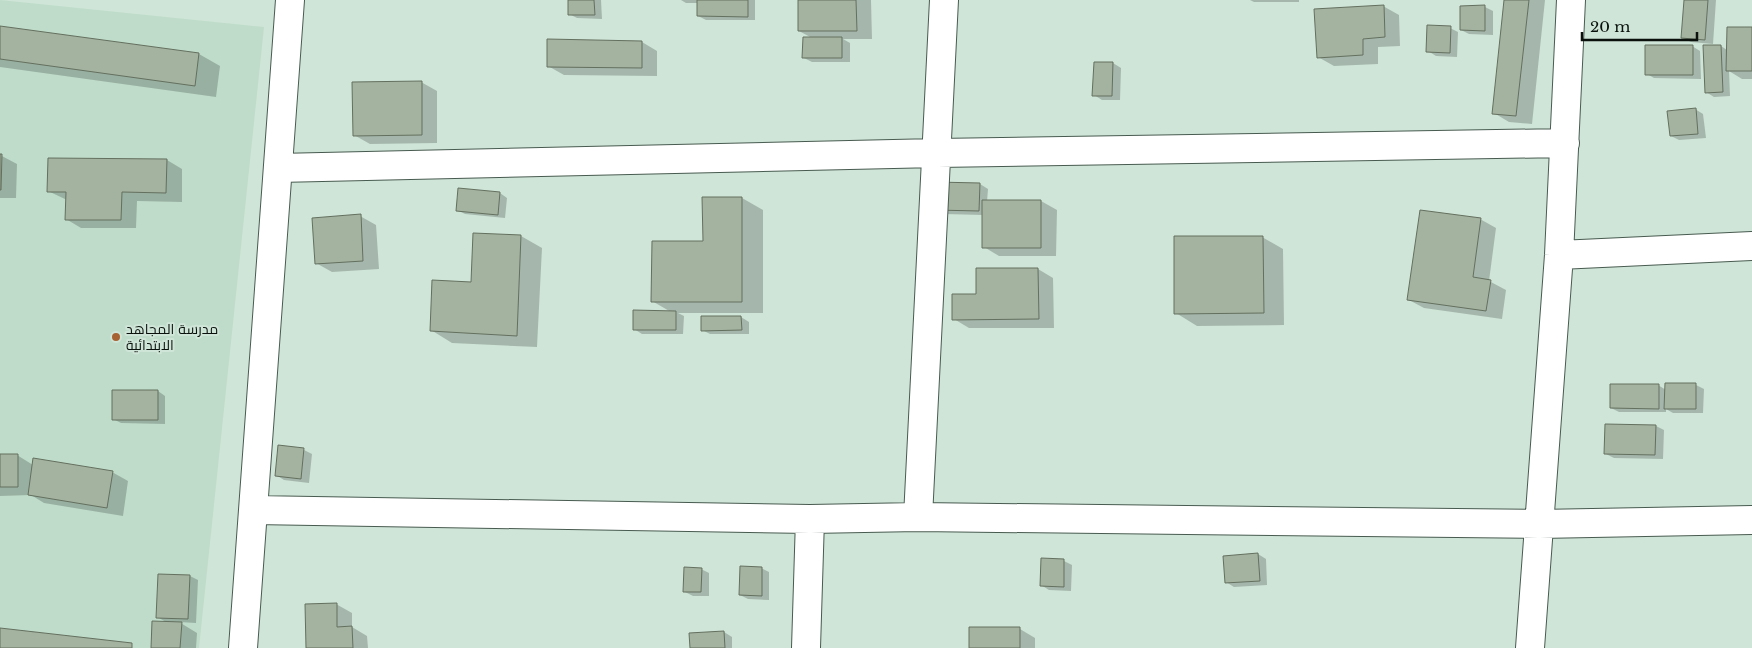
<svg xmlns="http://www.w3.org/2000/svg" width="1752" height="648" font-family="'Libre Baskerville',Cairo,serif">
<rect width="100%" height="100%" fill="#cfe5d7"/>
<path fill="#bfdcca" d="M 0,0 L 264,27 L 199,648 L 0,648 Z"/>
<path fill="#0003" d="M 569,0 L 601,0 L 602,19 L 577,18 L 569,14 Z
M 681,0 L 755,0 L 755,20 L 706,20 L 698,16 L 698,3 L 686,3 Z
M 799,0 L 871,0 L 872,39 L 843,39 L 850,43 L 850,62 L 812,62 L 804,58 L 812,38 L 799,31 Z
M 1250,0 L 1299,0 L 1299,2 L 1254,2 Z
M 1506,0 L 1545,0 L 1532,124 L 1509,122 L 1494,113 Z
M 1685,0 L 1716,0 L 1713,44 L 1691,42 L 1683,38 Z
M 1383,6 L 1399,15 L 1400,46 L 1378,47 L 1378,64 L 1334,66 L 1318,57 Z
M 1485,7 L 1493,11 L 1493,35 L 1469,34 L 1461,30 Z
M 0,27 L 199,54 L 220,66 L 216,97 L 0,67 Z
M 1450,28 L 1458,32 L 1457,57 L 1436,56 L 1428,51 Z
M 1752,28 L 1752,79 L 1742,79 L 1729,71 L 1730,96 L 1714,97 L 1706,92 L 1721,46 L 1727,50 Z
M 642,42 L 657,51 L 657,76 L 564,75 L 548,66 Z
M 1692,46 L 1700,51 L 1701,79 L 1654,78 L 1647,74 Z
M 1095,63 L 1113,63 L 1121,68 L 1120,100 L 1102,100 L 1094,95 Z
M 421,82 L 437,91 L 437,143 L 370,144 L 354,135 Z
M 1695,109 L 1703,114 L 1706,138 L 1679,140 L 1671,136 Z
M 0,155 L 17,164 L 16,198 L 0,198 Z
M 167,160 L 182,169 L 182,202 L 137,201 L 136,228 L 81,228 L 66,219 L 67,200 L 48,191 Z
M 980,184 L 988,189 L 987,202 L 1041,201 L 1057,210 L 1056,256 L 999,256 L 984,247 L 983,215 L 944,214 L 936,210 Z
M 500,193 L 507,198 L 505,218 L 465,214 L 457,210 Z
M 742,198 L 763,210 L 763,313 L 678,313 L 684,316 L 683,334 L 642,334 L 634,329 L 671,312 L 652,301 Z
M 360,216 L 376,225 L 379,269 L 332,272 L 316,263 Z
M 1480,219 L 1496,228 L 1489,281 L 1506,290 L 1502,319 L 1424,308 L 1409,300 Z
M 521,236 L 542,248 L 537,347 L 452,343 L 431,330 L 472,283 Z
M 1262,237 L 1283,249 L 1284,325 L 1197,326 L 1176,313 Z
M 1038,269 L 1053,278 L 1054,328 L 969,328 L 954,319 L 977,295 Z
M 741,317 L 749,322 L 749,334 L 710,334 L 702,330 Z
M 1658,385 L 1666,390 L 1696,385 L 1704,389 L 1703,413 L 1673,413 L 1666,409 L 1666,412 L 1619,412 L 1611,408 Z
M 158,391 L 165,396 L 165,424 L 121,423 L 113,419 Z
M 1656,426 L 1664,430 L 1663,459 L 1614,458 L 1606,454 Z
M 280,447 L 304,450 L 312,454 L 309,483 L 284,480 L 276,475 Z
M 17,455 L 33,465 L 112,472 L 128,481 L 123,516 L 44,503 L 31,495 L 0,496 L 0,456 Z
M 1258,554 L 1266,559 L 1267,585 L 1234,587 L 1226,582 Z
M 1042,560 L 1064,561 L 1072,565 L 1071,591 L 1049,590 L 1041,585 Z
M 761,568 L 769,572 L 769,600 L 748,599 L 740,595 Z
M 701,569 L 709,573 L 709,596 L 693,596 L 685,592 Z
M 190,576 L 198,580 L 196,623 L 179,622 L 197,633 L 196,648 L 152,648 L 168,623 L 157,617 Z
M 336,604 L 352,613 L 352,627 L 367,636 L 368,648 L 307,648 Z
M 1020,629 L 1035,638 L 1035,648 L 970,648 Z
M 724,632 L 732,637 L 732,648 L 691,648 Z"/>
<path fill="#a4b2a0" stroke="#64705f" d="M 568,0 L 594,0 L 595,15 L 568,15 Z
M 697,0 L 748,0 L 748,17 L 697,16 Z
M 798,0 L 856,0 L 857,31 L 798,31 Z
M 1504,0 L 1529,0 L 1516,116 L 1492,114 Z
M 1684,0 L 1708,0 L 1705,40 L 1681,38 Z
M 1384,5 L 1385,37 L 1363,39 L 1363,55 L 1317,58 L 1314,9 Z
M 1485,5 L 1485,31 L 1460,30 L 1460,6 Z
M 1427,25 L 1451,26 L 1450,53 L 1426,52 Z
M 0,26 L 199,53 L 195,86 L 0,59 Z
M 1727,27 L 1752,27 L 1752,71 L 1726,71 Z
M 803,37 L 842,37 L 842,58 L 802,58 Z
M 547,39 L 642,41 L 642,68 L 547,67 Z
M 1645,45 L 1693,45 L 1693,75 L 1645,75 Z
M 1703,45 L 1721,45 L 1723,92 L 1705,93 Z
M 1094,62 L 1113,62 L 1112,96 L 1092,96 Z
M 422,81 L 422,135 L 353,136 L 352,82 Z
M 1696,108 L 1698,134 L 1670,136 L 1667,111 Z
M 0,154 L 2,154 L 1,190 L 0,190 Z
M 48,158 L 167,159 L 166,193 L 122,192 L 121,220 L 65,220 L 66,192 L 47,192 Z
M 936,182 L 980,183 L 979,211 L 935,210 Z
M 458,188 L 500,192 L 498,215 L 456,211 Z
M 702,197 L 742,197 L 742,302 L 651,302 L 652,241 L 703,241 Z
M 982,200 L 1041,200 L 1041,248 L 982,248 Z
M 1420,210 L 1481,218 L 1473,277 L 1491,280 L 1486,311 L 1407,300 Z
M 361,214 L 363,261 L 315,264 L 312,218 Z
M 473,233 L 521,235 L 517,336 L 430,331 L 432,280 L 471,282 Z
M 1174,236 L 1263,236 L 1264,313 L 1174,314 Z
M 976,268 L 1038,268 L 1039,319 L 952,320 L 952,294 L 976,294 Z
M 633,310 L 676,311 L 676,330 L 633,330 Z
M 701,316 L 741,316 L 742,330 L 701,331 Z
M 1665,383 L 1696,383 L 1696,409 L 1664,409 Z
M 1610,384 L 1659,384 L 1659,409 L 1610,408 Z
M 112,390 L 158,390 L 158,420 L 112,420 Z
M 1605,424 L 1656,425 L 1655,455 L 1604,454 Z
M 278,445 L 304,448 L 301,479 L 275,476 Z
M 0,454 L 18,454 L 18,487 L 0,487 Z
M 33,458 L 113,471 L 107,508 L 28,495 Z
M 1258,553 L 1260,581 L 1225,583 L 1223,556 Z
M 1041,558 L 1064,559 L 1064,587 L 1040,586 Z
M 740,566 L 762,567 L 762,596 L 739,595 Z
M 684,567 L 702,568 L 701,592 L 683,592 Z
M 158,574 L 190,575 L 188,619 L 156,618 Z
M 337,603 L 337,627 L 352,626 L 353,648 L 306,648 L 305,604 Z
M 152,621 L 182,622 L 180,648 L 151,648 Z
M 969,627 L 1020,627 L 1020,648 L 969,648 Z
M 0,628 L 132,643 L 132,648 L 0,648 Z
M 724,631 L 725,648 L 690,648 L 689,633 Z"/>
<g fill="none" stroke-linecap="round" stroke-linejoin="round">
<g stroke="#485b50" stroke-width="30">
<path id="street" d="M 278,168 L 937,153 L 1565,143
M 1559,255 L 1752,246
M 253,510 L 810,519 L 918,517 L 1539,524 L 1752,520
M 918,517 L 944,0
M 243,648 L 290,0
M 806,648 L 810,519
M 1530,648 L 1559,255 L 1571,0"/>
</g>
<use href="#street" stroke="#fff" stroke-width="28"/>
</g>
<circle fill="#a66233" stroke="#cfe5d7" stroke-width="2" cx="116" cy="337" r="5"/>
<g text-anchor="middle" dominant-baseline="central" stroke-width="4" stroke-linejoin="round" paint-order="stroke">
<g font-size="14" fill="#0a110d" stroke="#cfe5d7" text-anchor="start">
<text x="126" y="329">مدرسة المجاهد<tspan x="126" dy="16">الابتدائية</tspan></text>
</g>
</g>
<path d="M1582 32v8h115v-8" fill="none" stroke="#0a110d" stroke-width="2.5"/>
<text x="1590" y="32" font-size="15" fill="#0a110d" stroke="#cfe5d7" stroke-width="4" paint-order="stroke">20 m</text>
</svg>
